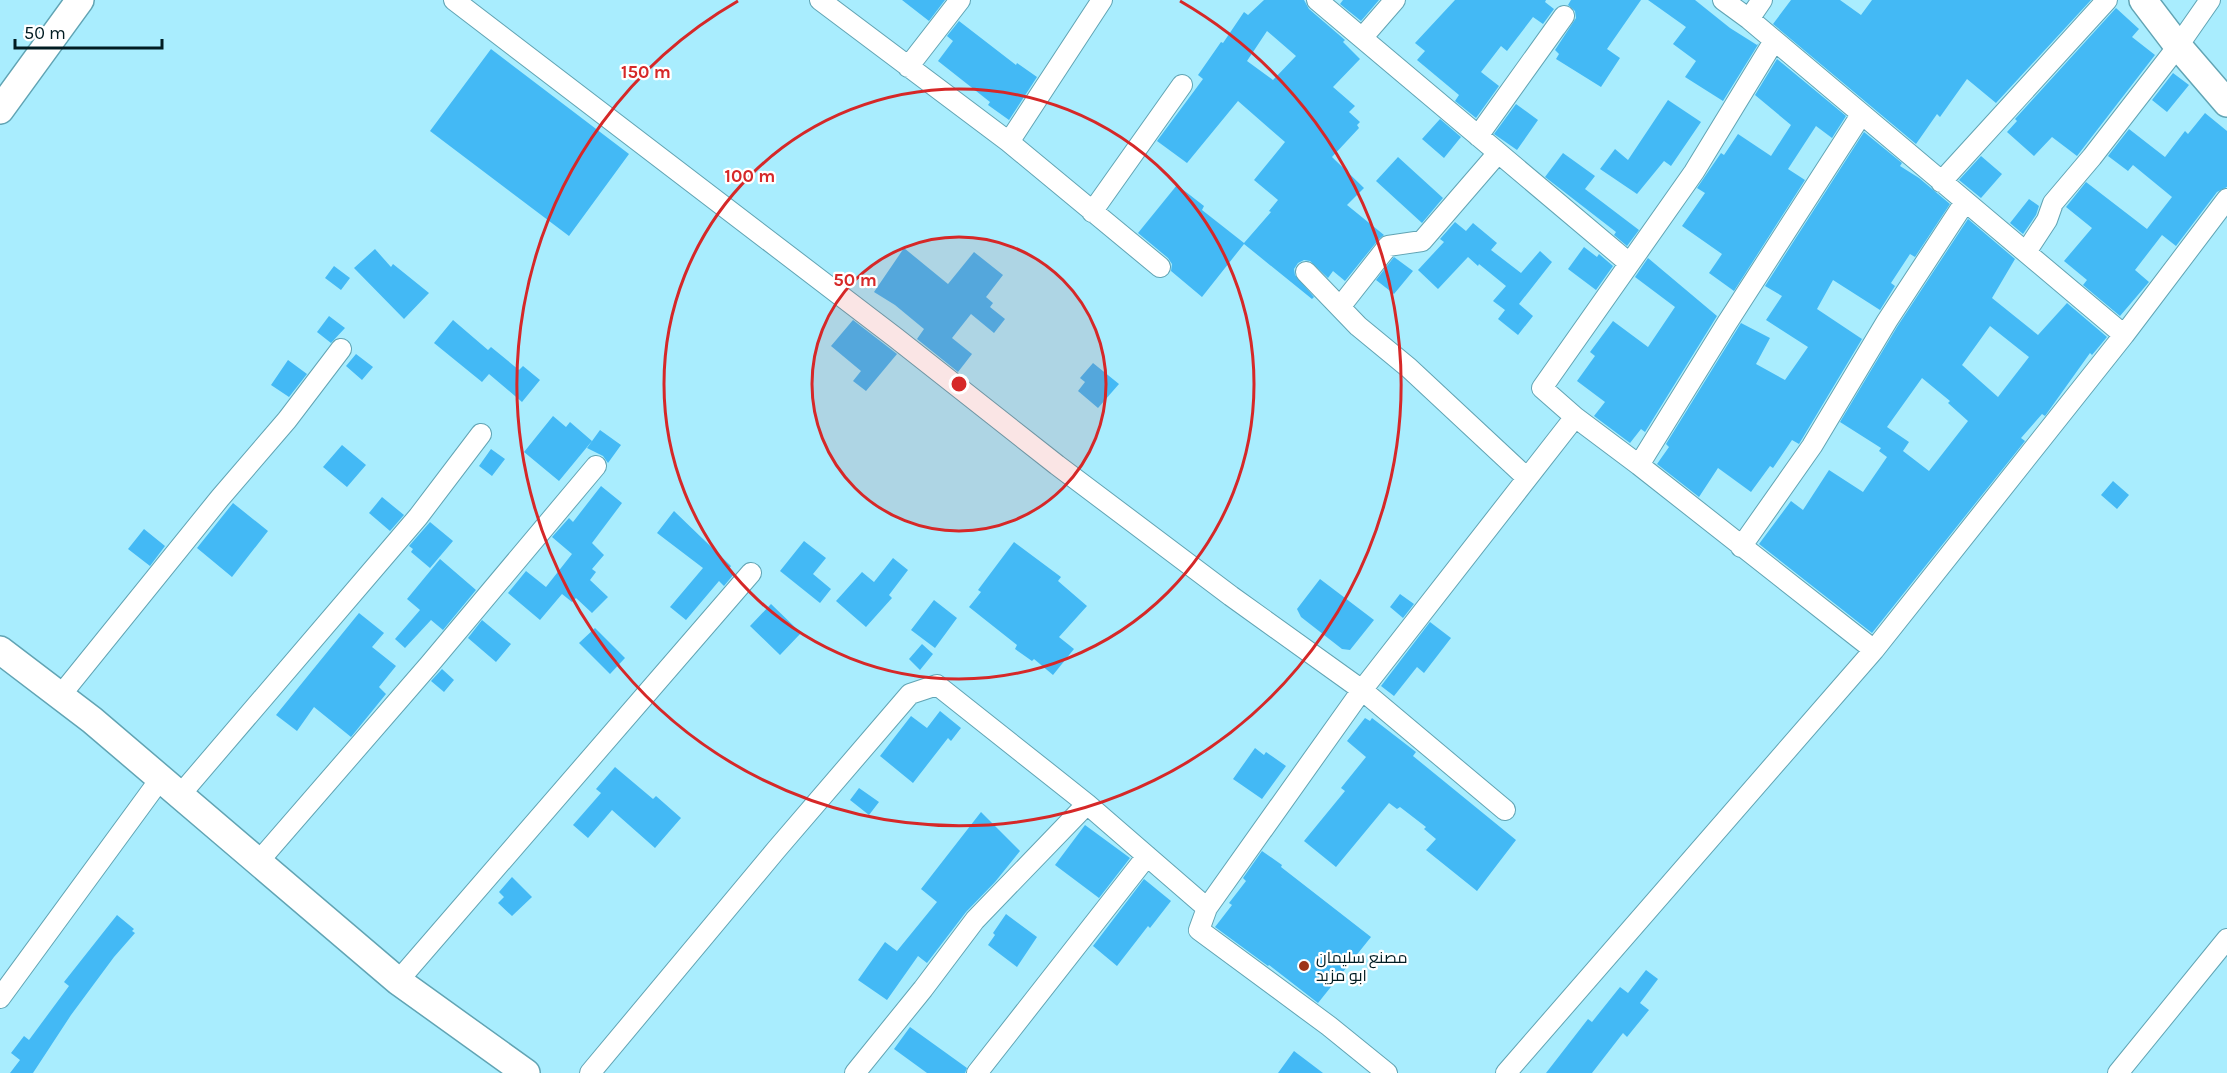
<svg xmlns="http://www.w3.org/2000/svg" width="2227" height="1073" font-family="Karla,Cairo,sans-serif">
<rect width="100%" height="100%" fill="#a9edfe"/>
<path fill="#43b9f5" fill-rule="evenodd" d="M 902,0 L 945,0 L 929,21 Z
M 1264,0 L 1304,0 L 1309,9 L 1345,40 L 1343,42 L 1360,59 L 1333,87 L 1355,106 L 1349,112 L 1360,122 L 1357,125 L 1359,128 L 1332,157 L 1364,188 L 1347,205 L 1384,235 L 1379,239 L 1345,281 L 1333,271 L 1328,278 L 1310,261 L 1304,260 L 1298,263 L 1294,269 L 1295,275 L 1314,297 L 1312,299 L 1244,244 L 1202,297 L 1171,271 L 1172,264 L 1168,258 L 1138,233 L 1177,185 L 1204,206 L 1202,210 L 1244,243 L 1271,212 L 1269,211 L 1278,200 L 1254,180 L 1285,142 L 1238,101 L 1187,163 L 1157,141 L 1203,79 L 1198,75 L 1221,42 L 1223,43 L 1244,12 L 1248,15 ZM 1267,31 L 1296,56 L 1273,80 L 1247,61 Z
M 1343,0 L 1379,0 L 1361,21 L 1340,4 Z
M 1455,0 L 1546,0 L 1545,2 L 1554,9 L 1543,24 L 1533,17 L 1507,51 L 1501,46 L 1481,72 L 1499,86 L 1476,118 L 1455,101 L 1459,95 L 1417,60 L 1425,51 L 1415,43 Z
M 1571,0 L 1641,0 L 1607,49 L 1620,58 L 1601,87 L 1556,59 L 1559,54 L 1555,50 L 1576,18 L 1575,11 L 1568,5 Z
M 1648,0 L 1695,0 L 1730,28 L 1757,45 L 1759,43 L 1723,101 L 1685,77 L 1696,61 L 1673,44 L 1686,27 Z
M 1791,0 L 1840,0 L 1861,15 L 1872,0 L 2091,0 L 1996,103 L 1967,79 L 1940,117 L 1937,114 L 1916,144 L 1773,24 Z
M 2116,8 L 2139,29 L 2132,37 L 2155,55 L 2077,156 L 2052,137 L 2034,156 L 2007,132 L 2017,121 L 2015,119 Z
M 959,21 L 1016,65 L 1017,63 L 1037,77 L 1009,120 L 988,105 L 990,102 L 938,61 L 953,41 L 947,36 Z
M 491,49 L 629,154 L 569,236 L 430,131 Z
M 1777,59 L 1846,116 L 1832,138 L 1816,126 L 1788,169 L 1805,180 L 1734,291 L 1709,273 L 1722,254 L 1682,226 L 1705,193 L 1697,188 L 1721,153 L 1724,155 L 1738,134 L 1771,156 L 1791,125 L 1755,95 Z
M 2173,73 L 2189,85 L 2167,112 L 2152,100 Z
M 1668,100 L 1701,122 L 1671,166 L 1664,161 L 1637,194 L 1600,169 L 1615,149 L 1628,160 Z
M 1516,104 L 1538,120 L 1517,150 L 1494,134 Z
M 2205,113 L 2227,131 L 2227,187 L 2217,192 L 2176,246 L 2162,235 L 2135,270 L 2149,282 L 2120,316 L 2083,285 L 2087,280 L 2064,261 L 2092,228 L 2066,207 L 2086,182 L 2147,229 L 2172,197 L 2133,165 L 2128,171 L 2108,156 L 2129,129 L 2165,157 L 2185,131 L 2188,134 Z
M 1440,119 L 1461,137 L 1444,158 L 1422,139 Z
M 1864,132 L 1902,163 L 1900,166 L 1919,178 L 1950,204 L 1915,257 L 1910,254 L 1891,283 L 1895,286 L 1880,310 L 1833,280 L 1817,309 L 1862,339 L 1799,444 L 1792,440 L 1773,468 L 1770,466 L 1751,492 L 1718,468 L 1699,497 L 1657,464 L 1669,447 L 1666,444 L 1741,323 L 1770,338 L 1756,364 L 1785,380 L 1808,347 L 1766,320 L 1782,296 L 1765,286 Z
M 1563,153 L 1595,176 L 1585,189 L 1639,230 L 1627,246 L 1614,235 L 1616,232 L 1545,177 Z
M 1981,156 L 2002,174 L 1981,198 L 1959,180 Z
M 1398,157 L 1443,198 L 1422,223 L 1376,181 Z
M 2029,199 L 2039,206 L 2036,215 L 2023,234 L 2010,223 Z
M 1968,219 L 2015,259 L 1992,298 L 2038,335 L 2067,303 L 2107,337 L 2092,355 L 2090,353 L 2045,416 L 2042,414 L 2021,438 L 2025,441 L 1872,633 L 1759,544 L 1791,501 L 1803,510 L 1829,470 L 1863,492 L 1887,457 L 1879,451 L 1881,448 L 1840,422 L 1897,327 ZM 1990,326 L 2029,357 L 1998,397 L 1962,365 ZM 1922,378 L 1950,401 L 1948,403 L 1968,421 L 1929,471 L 1903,451 L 1909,442 L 1887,427 Z
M 1455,222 L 1466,231 L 1473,223 L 1497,243 L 1491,250 L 1521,273 L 1540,251 L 1552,262 L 1519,304 L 1533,316 L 1518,335 L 1498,319 L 1505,310 L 1493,301 L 1506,286 L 1479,264 L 1478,266 L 1468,257 L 1438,289 L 1418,270 L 1444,242 L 1440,239 Z
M 1584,247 L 1597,257 L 1599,254 L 1613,266 L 1596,290 L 1568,269 Z
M 904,248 L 948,284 L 974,252 L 1003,275 L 986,297 L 993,303 L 990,307 L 1005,319 L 994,333 L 971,314 L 952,338 L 972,354 L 958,372 L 917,339 L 924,329 L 895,305 L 874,292 Z
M 375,249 L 391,267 L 393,264 L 429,293 L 404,319 L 354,268 Z
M 1394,257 L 1413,271 L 1394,294 L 1376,280 Z
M 1648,258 L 1717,316 L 1645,432 L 1641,429 L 1630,443 L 1594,416 L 1605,402 L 1577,381 L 1595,356 L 1590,352 L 1613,321 L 1648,347 L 1675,307 L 1635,277 Z
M 334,266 L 350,278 L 341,290 L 325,278 Z
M 329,316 L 345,328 L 331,343 L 317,332 Z
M 453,320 L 488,350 L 491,347 L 519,370 L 523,366 L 540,380 L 522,402 L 489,374 L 482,382 L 434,343 Z
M 853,320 L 897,354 L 866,391 L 853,381 L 861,371 L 831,346 Z
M 356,354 L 373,367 L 362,380 L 346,366 Z
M 288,360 L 307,374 L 289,397 L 271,385 Z
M 1093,363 L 1119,384 L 1098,408 L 1078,391 L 1085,382 L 1080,378 Z
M 553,416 L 566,427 L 570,422 L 592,441 L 559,481 L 524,452 Z
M 600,430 L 621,445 L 608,463 L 603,456 L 587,448 Z
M 342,445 L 366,465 L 347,487 L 323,467 Z
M 491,449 L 505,459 L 492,476 L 479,466 Z
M 2113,481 L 2129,495 L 2117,509 L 2101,495 Z
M 601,486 L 622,503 L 592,543 L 604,555 L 592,569 L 596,572 L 590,580 L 608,597 L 592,613 L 576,598 L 572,602 L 562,594 L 540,620 L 508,593 L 526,571 L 546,587 L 572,554 L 552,537 L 569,518 L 573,522 Z
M 382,497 L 404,515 L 390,531 L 369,513 Z
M 233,503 L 268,531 L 232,577 L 197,548 Z
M 674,511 L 731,566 L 729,569 L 734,574 L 724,586 L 719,581 L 686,620 L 670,607 L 703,568 L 657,533 Z
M 430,522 L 453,541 L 430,568 L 411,552 L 413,549 L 409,546 Z
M 144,529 L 165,546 L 150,566 L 128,549 Z
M 804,541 L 826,558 L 813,574 L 831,589 L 820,603 L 780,571 Z
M 1014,542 L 1061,577 L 1058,581 L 1087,606 L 1059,637 L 1074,649 L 1053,675 L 1034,659 L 1032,661 L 1015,649 L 1017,645 L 969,607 L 981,592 L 978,590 Z
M 893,558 L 908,570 L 889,595 L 892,598 L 866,627 L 836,601 L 862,572 L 874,582 Z
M 440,559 L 476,590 L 443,630 L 431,620 L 405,648 L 395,639 L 420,610 L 407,599 Z
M 1320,579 L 1374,620 L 1350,650 L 1342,649 L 1301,617 L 1297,609 Z
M 1400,594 L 1414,604 L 1403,618 L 1390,607 Z
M 934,600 L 957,618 L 935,648 L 911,630 Z
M 771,604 L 801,633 L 780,655 L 750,626 Z
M 359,613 L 384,633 L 372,647 L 396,666 L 379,687 L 386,694 L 351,737 L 314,707 L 297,731 L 276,715 Z
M 482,620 L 511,644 L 496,662 L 468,638 Z
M 1430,622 L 1451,638 L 1424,673 L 1417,667 L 1394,696 L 1381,686 Z
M 595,628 L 625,658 L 610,674 L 579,643 Z
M 922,644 L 933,654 L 920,670 L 909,659 Z
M 442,669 L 454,680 L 444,692 L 431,681 Z
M 940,711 L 961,728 L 951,741 L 948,738 L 913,783 L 880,756 L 911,716 L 927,728 Z
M 1365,718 L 1370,721 L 1372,718 L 1416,752 L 1413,756 L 1516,840 L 1477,891 L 1426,850 L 1436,839 L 1424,829 L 1426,827 L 1400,807 L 1397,809 L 1389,803 L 1336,867 L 1304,841 L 1345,791 L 1341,788 L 1366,757 L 1347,741 Z
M 1255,748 L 1264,755 L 1266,752 L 1286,766 L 1262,799 L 1233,779 Z
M 615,767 L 653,799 L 656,796 L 681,818 L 655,848 L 612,810 L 588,838 L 573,825 L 601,793 L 596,789 Z
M 859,788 L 879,802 L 869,815 L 850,800 Z
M 981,812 L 1020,851 L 995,882 L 966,912 L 927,963 L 918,956 L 887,1000 L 858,980 L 885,942 L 897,951 L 937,902 L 921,889 Z
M 1085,825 L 1130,858 L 1099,898 L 1055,865 Z
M 1262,851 L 1282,865 L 1281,867 L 1371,937 L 1318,1003 L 1269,965 L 1268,966 L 1215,927 L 1232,905 L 1229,903 L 1246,881 L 1243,878 Z
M 512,877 L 532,897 L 512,916 L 498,903 L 504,897 L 499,892 Z
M 1144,879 L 1171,901 L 1150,928 L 1148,926 L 1117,966 L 1093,946 Z
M 1006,914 L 1037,937 L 1017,967 L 988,945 L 995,935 L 993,933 Z
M 117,915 L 134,929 L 132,931 L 135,933 L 114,957 L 71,1015 L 33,1073 L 10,1073 L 20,1060 L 11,1053 L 24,1036 L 29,1040 L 69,986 L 64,982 Z
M 1646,970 L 1658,979 L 1640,1003 L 1649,1010 L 1627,1037 L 1623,1033 L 1592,1073 L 1546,1073 L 1588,1019 L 1592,1022 L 1620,987 L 1628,993 Z
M 910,1027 L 967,1068 L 965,1073 L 927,1073 L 894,1049 Z
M 1294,1051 L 1323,1073 L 1278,1073 Z"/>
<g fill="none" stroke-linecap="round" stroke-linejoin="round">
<g stroke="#61a4b4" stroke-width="22">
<path id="street" d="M 454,0 L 896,338 L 1057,465 L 1231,596 L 1362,690 L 1505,810
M 820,0 L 1009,142 L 1160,267
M 1317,0 L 1629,263
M 1723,0 L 1749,19 L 2124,335
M 1749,19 L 1762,0
M 1362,38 L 1395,0
M 908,67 L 960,0
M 1478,136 L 1564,16
M 1009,142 L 1102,0
M 1941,182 L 2107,0
M 1092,212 L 1182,85
M 2026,252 L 2047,220 L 2053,203 L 2092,157 L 2178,46 L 2210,0
M 1306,272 L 1358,326 L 1409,368 L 1527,478
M 1340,307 L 1388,246 L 1422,241 L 1498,153
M 1575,417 L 1639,465 L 1874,650
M 1639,465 L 1727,323 L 1861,115
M 1741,547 L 1812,446 L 1887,321 L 1965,202
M 60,696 L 220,498 L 287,420 L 341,349
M 180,795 L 418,517 L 481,434
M 259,861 L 429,665 L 596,466
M 398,981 L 751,573
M 0,998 L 161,778
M 590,1073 L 776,850 L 910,694 L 937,685 L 1087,804 L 1207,908
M 855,1073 L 923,989 L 975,920 L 1087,804
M 977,1073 L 1147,856
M 1387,1073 L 1329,1026 L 1199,930 L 1207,908 L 1362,690 L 1575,417 L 1542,388 L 1694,172 L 1774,41
M 1506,1073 L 1874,650 L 2124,335 L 2227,199
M 2118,1073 L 2227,939"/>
</g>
<g stroke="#61a4b4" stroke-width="30">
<path id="secondary" d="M 2143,0 L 2178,46 L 2227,103
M 0,110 L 80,0
M 0,650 L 92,720 L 398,981 L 526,1073"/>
</g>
<use href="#street" stroke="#fff" stroke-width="20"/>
<use href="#secondary" stroke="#fff" stroke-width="27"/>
</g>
<circle cx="959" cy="384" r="147" fill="#d62828" fill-opacity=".12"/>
<g fill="none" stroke="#d62828" stroke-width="3">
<circle cx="959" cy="384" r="147"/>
<circle cx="959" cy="384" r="295"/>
<path d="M1180 1A442 442 0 1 1 738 1"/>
</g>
<circle fill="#9d351a" stroke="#fff" stroke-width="2" cx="1304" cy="966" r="6"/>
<g text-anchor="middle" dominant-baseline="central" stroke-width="4.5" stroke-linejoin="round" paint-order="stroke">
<g font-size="16" fill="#011c22" stroke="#fff" text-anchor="start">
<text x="1316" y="957">مصنع سليمان<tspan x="1316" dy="18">ابو مزيد</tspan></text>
</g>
</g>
<circle cx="959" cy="384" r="9" fill="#d62828" stroke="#fff" stroke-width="3"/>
<g font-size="18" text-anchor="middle" font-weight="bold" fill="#d62828" stroke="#fff" stroke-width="4.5" stroke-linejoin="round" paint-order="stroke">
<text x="646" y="78">150 m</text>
<text x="750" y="182">100 m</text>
<text x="855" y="286">50 m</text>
</g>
<path d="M15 39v9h147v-9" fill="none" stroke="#011c22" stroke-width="3"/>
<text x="24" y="39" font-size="18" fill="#011c22" stroke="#ffffff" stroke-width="4.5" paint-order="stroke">50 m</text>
</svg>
